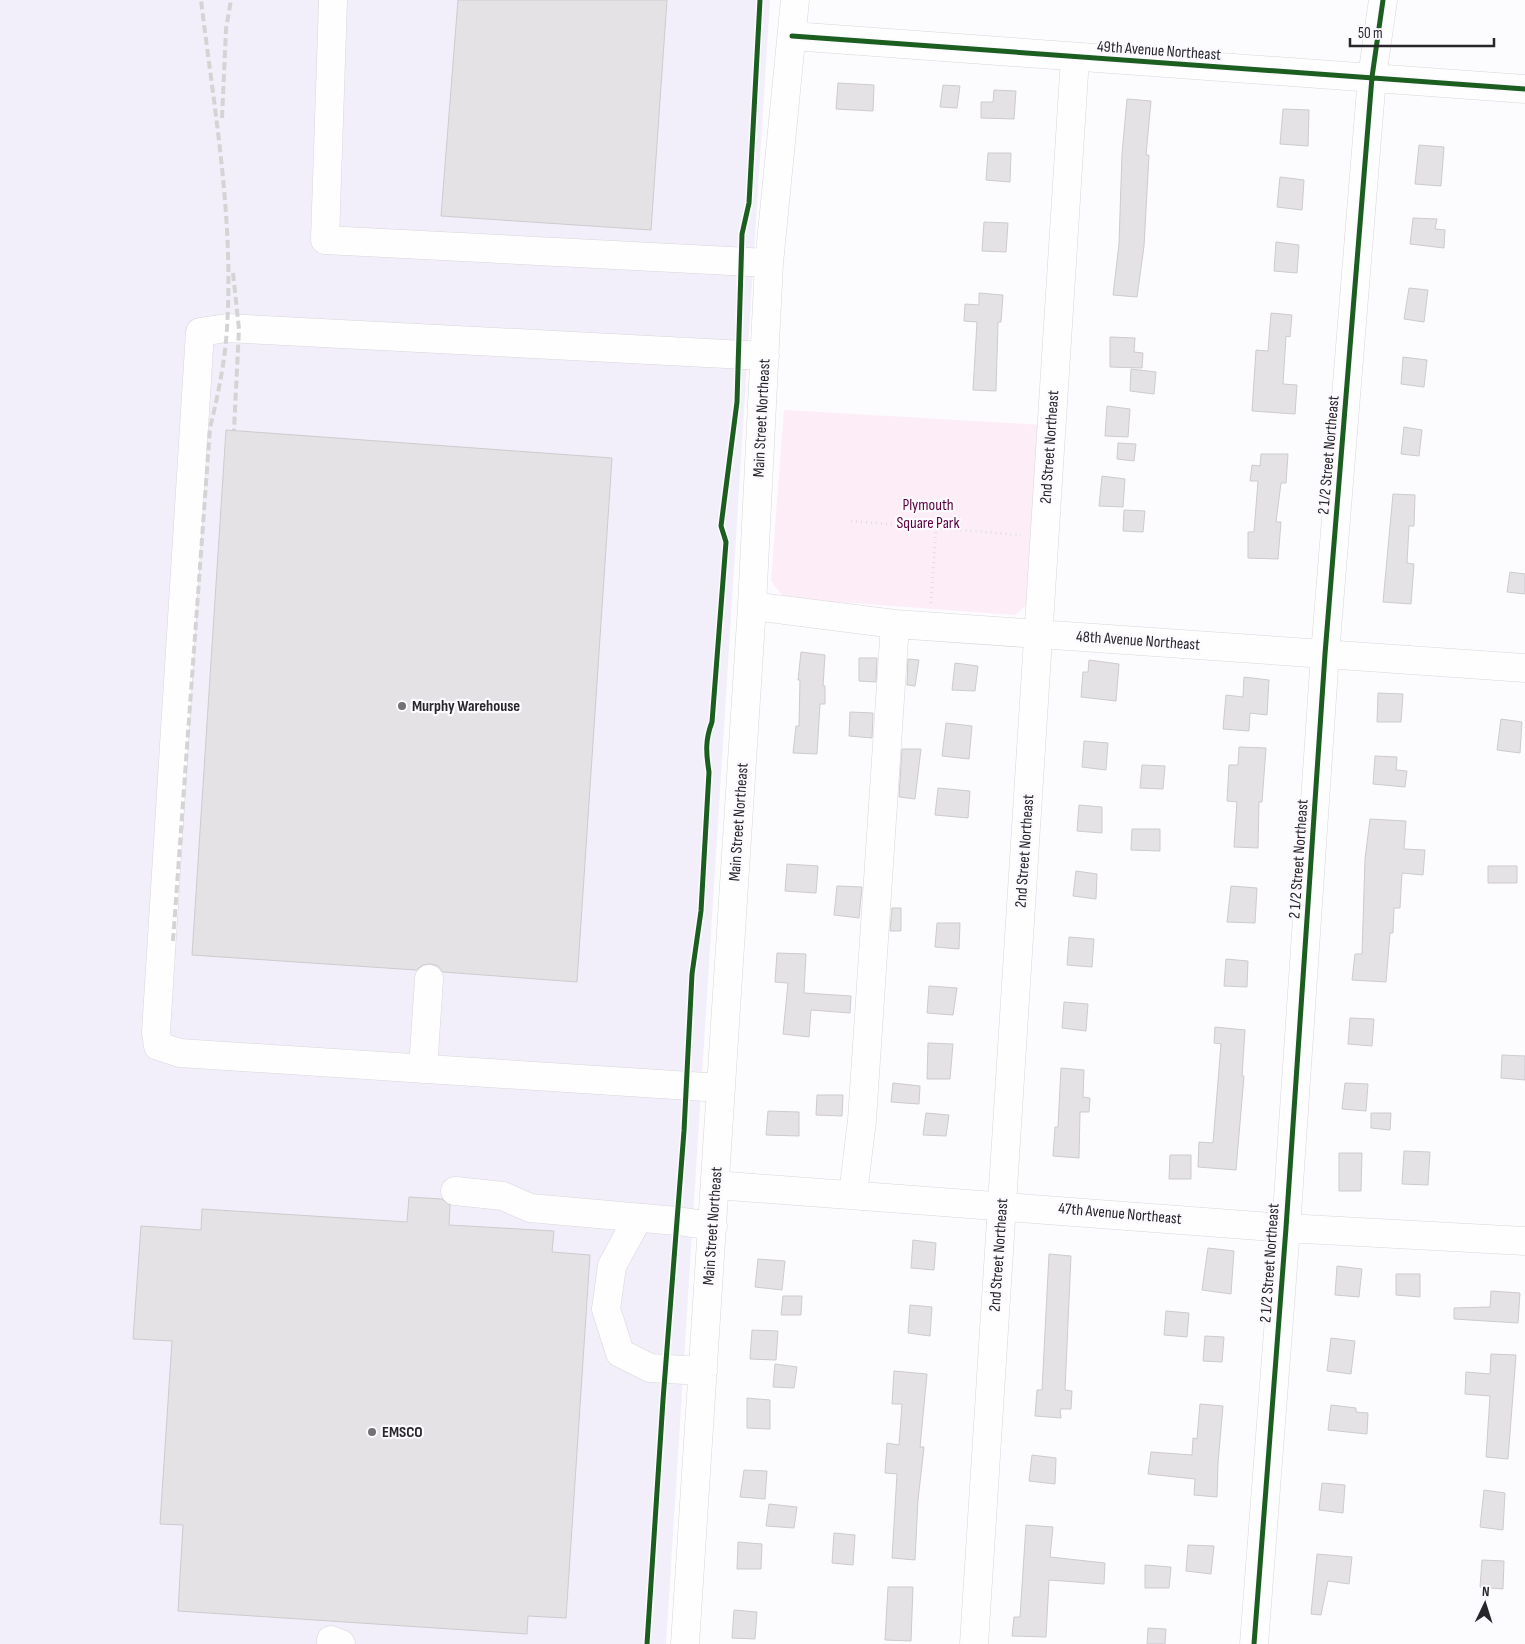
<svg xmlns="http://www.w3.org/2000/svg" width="1525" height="1644" font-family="'Sofia Sans Condensed',sans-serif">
<rect width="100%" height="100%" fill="#fcfbfe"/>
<path fill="#f2effa" d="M 0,0 L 770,0 L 666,1644 L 0,1644 Z"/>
<path fill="#fdedf6" d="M 784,410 L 1042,425 L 1029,603 L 1015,615 L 784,598 L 771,581 Z"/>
<path fill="#e4e2e5" stroke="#cdcbce" d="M 458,0 L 667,0 L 651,230 L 441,216 Z
M 838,83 L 874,85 L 873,111 L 836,109 Z
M 943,85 L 960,86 L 957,108 L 940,107 Z
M 994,90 L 1016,91 L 1014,119 L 981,118 L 981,102 L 993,102 Z
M 1127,99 L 1151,101 L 1146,155 L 1149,155 L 1144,246 L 1137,297 L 1113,295 L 1119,244 L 1122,154 Z
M 1283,109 L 1309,110 L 1308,146 L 1280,144 Z
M 1419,145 L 1444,147 L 1441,186 L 1415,184 Z
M 988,153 L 1011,153 L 1010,182 L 986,180 Z
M 1280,177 L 1304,180 L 1302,210 L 1277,207 Z
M 1413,218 L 1437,219 L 1435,229 L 1445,230 L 1444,248 L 1410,244 Z
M 984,222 L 1008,223 L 1006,252 L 982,251 Z
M 1276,242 L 1299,245 L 1297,273 L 1274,271 Z
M 1409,288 L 1428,290 L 1424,322 L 1404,319 Z
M 979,293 L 1003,295 L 1001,322 L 998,322 L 996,391 L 973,390 L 977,322 L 964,321 L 965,304 L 979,305 Z
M 1271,313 L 1292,315 L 1290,337 L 1286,336 L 1283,384 L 1297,385 L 1295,414 L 1252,411 L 1256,350 L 1268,351 Z
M 1110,337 L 1135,338 L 1134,352 L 1143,353 L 1142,368 L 1110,367 Z
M 1403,357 L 1427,360 L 1424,387 L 1401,384 Z
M 1131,369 L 1156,372 L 1154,394 L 1130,391 Z
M 1107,406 L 1130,409 L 1128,437 L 1105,436 Z
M 1404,427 L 1422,430 L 1419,456 L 1401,454 Z
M 226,430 L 612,458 L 577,982 L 443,972 L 438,966 L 431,964 L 423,965 L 416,970 L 192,955 Z
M 1118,443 L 1136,444 L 1134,461 L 1117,459 Z
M 1261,454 L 1288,454 L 1286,483 L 1281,483 L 1276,522 L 1281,522 L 1278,559 L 1248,558 L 1248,532 L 1254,532 L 1258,481 L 1250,481 L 1252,465 L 1260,466 Z
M 1102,476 L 1125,479 L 1123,507 L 1099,506 Z
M 1393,494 L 1415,495 L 1414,526 L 1409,526 L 1407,563 L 1414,564 L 1411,604 L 1383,602 Z
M 1124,510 L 1145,511 L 1143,532 L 1123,531 Z
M 1510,572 L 1525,574 L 1525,594 L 1507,592 Z
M 801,652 L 825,655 L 823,686 L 825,686 L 825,704 L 820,704 L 817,754 L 793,753 L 796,726 L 799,726 L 800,680 L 798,680 Z
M 859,658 L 877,658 L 876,682 L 859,681 Z
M 908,659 L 919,660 L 915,686 L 907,685 Z
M 1089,660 L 1119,664 L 1116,701 L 1081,697 L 1083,672 L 1088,672 Z
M 955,663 L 978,666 L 975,691 L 952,690 Z
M 1244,677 L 1269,680 L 1267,715 L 1250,713 L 1249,731 L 1223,729 L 1226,695 L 1243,697 Z
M 1378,693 L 1403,694 L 1401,722 L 1377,722 Z
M 850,712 L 873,713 L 872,738 L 849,736 Z
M 1501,719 L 1522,722 L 1520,753 L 1497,750 Z
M 946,723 L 972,726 L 969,759 L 942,756 Z
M 1084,741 L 1108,743 L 1106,770 L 1082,767 Z
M 1239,747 L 1266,748 L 1262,802 L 1259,802 L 1258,848 L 1234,847 L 1237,802 L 1227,801 L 1229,765 L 1238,765 Z
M 902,749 L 921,749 L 915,799 L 899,797 Z
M 1375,756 L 1397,757 L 1396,770 L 1407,771 L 1405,787 L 1373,784 Z
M 1142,765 L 1165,766 L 1163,789 L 1140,788 Z
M 938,788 L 970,791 L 968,818 L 935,815 Z
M 1079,805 L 1102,807 L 1102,833 L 1077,831 Z
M 1370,819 L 1406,821 L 1404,849 L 1425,850 L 1423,875 L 1402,873 L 1400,908 L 1394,908 L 1393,933 L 1390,933 L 1386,982 L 1352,980 L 1355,954 L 1362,954 L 1365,859 Z
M 1132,829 L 1160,829 L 1160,851 L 1131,850 Z
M 787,864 L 818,866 L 816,893 L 785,891 Z
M 1488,866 L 1517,866 L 1517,883 L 1488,883 Z
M 1076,871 L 1097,874 L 1096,899 L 1073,896 Z
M 837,886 L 862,887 L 859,918 L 834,915 Z
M 1231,886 L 1257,888 L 1255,923 L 1227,922 Z
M 892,908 L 901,908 L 901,931 L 890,931 Z
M 937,923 L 960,923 L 959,949 L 935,947 Z
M 1069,937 L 1094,939 L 1092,967 L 1067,965 Z
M 777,953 L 806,954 L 804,993 L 851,996 L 850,1013 L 811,1010 L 809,1037 L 783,1034 L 788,983 L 775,982 Z
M 1226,959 L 1248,961 L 1247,987 L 1224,986 Z
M 929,986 L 957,988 L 953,1015 L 927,1013 Z
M 1064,1002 L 1088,1004 L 1086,1031 L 1062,1028 Z
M 1350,1018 L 1374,1019 L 1372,1046 L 1348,1044 Z
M 1215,1027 L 1245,1030 L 1242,1076 L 1244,1076 L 1236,1170 L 1198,1167 L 1199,1142 L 1213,1143 L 1221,1044 L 1214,1043 Z
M 928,1043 L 953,1044 L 950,1079 L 927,1079 Z
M 1502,1055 L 1525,1056 L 1525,1080 L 1501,1078 Z
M 1061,1068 L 1084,1070 L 1083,1097 L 1090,1098 L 1089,1112 L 1080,1112 L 1079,1158 L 1053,1156 L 1055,1127 L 1058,1127 Z
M 893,1083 L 920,1086 L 919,1104 L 891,1102 Z
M 1345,1083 L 1368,1084 L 1366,1111 L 1342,1109 Z
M 817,1095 L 843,1095 L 842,1116 L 816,1115 Z
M 768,1111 L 799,1112 L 799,1136 L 766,1135 Z
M 926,1113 L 949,1115 L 946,1136 L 923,1135 Z
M 1371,1113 L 1391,1113 L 1390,1130 L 1371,1128 Z
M 1404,1151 L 1430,1152 L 1428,1185 L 1402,1184 Z
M 1339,1153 L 1362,1153 L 1361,1191 L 1339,1191 Z
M 1170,1155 L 1191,1155 L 1191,1179 L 1169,1179 Z
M 409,1197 L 442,1199 L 450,1205 L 449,1225 L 554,1231 L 552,1252 L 590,1255 L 566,1618 L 528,1616 L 527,1634 L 178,1611 L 183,1525 L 160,1524 L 172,1341 L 133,1339 L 141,1226 L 201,1230 L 202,1209 L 407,1222 Z
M 913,1240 L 936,1243 L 934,1270 L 911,1268 Z
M 1208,1248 L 1234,1251 L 1231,1294 L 1202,1290 Z
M 1049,1254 L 1071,1256 L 1065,1390 L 1072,1391 L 1071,1409 L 1060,1409 L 1061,1418 L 1035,1416 L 1037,1390 L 1042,1390 Z
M 758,1259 L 785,1261 L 782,1290 L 755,1287 Z
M 1337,1266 L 1362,1269 L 1359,1297 L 1335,1295 Z
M 1396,1274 L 1420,1274 L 1420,1297 L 1396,1295 Z
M 1491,1291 L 1520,1293 L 1518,1323 L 1454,1319 L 1454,1308 L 1490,1307 Z
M 783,1296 L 802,1296 L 801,1315 L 781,1315 Z
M 910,1305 L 932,1307 L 930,1336 L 908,1333 Z
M 1166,1311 L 1189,1313 L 1187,1337 L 1164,1335 Z
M 752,1330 L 778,1331 L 776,1360 L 750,1359 Z
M 1205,1336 L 1224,1337 L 1222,1362 L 1203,1361 Z
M 1331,1338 L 1355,1341 L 1351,1374 L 1327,1371 Z
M 1491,1354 L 1516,1355 L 1508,1459 L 1486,1457 L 1490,1396 L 1465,1394 L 1466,1372 L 1490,1374 Z
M 775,1364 L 797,1367 L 794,1388 L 773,1387 Z
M 894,1371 L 927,1374 L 920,1447 L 924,1447 L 918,1500 L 915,1560 L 892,1558 L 897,1474 L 885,1473 L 887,1443 L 899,1445 L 902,1404 L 892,1404 Z
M 747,1398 L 770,1400 L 770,1429 L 747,1428 Z
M 1200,1404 L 1223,1406 L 1218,1463 L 1217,1497 L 1194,1495 L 1195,1479 L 1148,1474 L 1151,1452 L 1192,1455 L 1193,1438 L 1197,1439 Z
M 1331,1405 L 1356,1408 L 1356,1412 L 1368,1413 L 1367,1434 L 1328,1430 Z
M 1032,1455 L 1056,1458 L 1055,1484 L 1029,1481 Z
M 744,1470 L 767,1471 L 765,1499 L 740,1497 Z
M 1322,1483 L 1345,1485 L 1343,1513 L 1319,1510 Z
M 1484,1490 L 1505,1493 L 1503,1530 L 1480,1527 Z
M 769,1504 L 797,1507 L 794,1528 L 766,1526 Z
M 1026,1525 L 1053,1527 L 1050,1557 L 1105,1563 L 1104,1584 L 1049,1580 L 1046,1637 L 1012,1636 L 1014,1617 L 1020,1617 Z
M 834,1533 L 855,1535 L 853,1565 L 832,1563 Z
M 738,1542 L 762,1544 L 761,1569 L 737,1569 Z
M 1188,1545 L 1214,1546 L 1211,1574 L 1186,1571 Z
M 1317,1554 L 1352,1557 L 1349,1584 L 1328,1581 L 1321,1615 L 1311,1614 Z
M 1482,1560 L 1504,1561 L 1503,1589 L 1480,1587 Z
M 1145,1565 L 1171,1567 L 1169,1588 L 1145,1588 Z
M 888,1587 L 913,1587 L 911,1641 L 885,1640 Z
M 734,1610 L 757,1612 L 755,1639 L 732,1638 Z
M 1148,1628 L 1166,1629 L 1165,1644 L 1147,1644 Z"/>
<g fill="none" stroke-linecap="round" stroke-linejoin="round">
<g stroke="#d7d6d9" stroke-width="29">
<path id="minor" d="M 333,0 L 325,240 L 769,263
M 792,36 L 1525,89
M 752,606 L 895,624 L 1525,668
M 423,1069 L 429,979
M 721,1088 L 180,1053 L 158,1046 L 156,1032 L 200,332 L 227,328 L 765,356
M 715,1185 L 1286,1228 L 1525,1241
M 455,1191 L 503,1196 L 530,1208 L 677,1221 L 713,1226
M 853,1194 L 862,1120 L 895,624
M 638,1218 L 612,1266 L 606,1309 L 620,1353 L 650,1368 L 703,1371
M 331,1640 L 341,1644
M 685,1644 L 752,606 L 769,263 L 795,0
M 974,1644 L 1075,58
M 1254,1644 L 1286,1228 L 1325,654 L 1372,77 L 1383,0"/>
</g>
<path stroke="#e0e0e0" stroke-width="3" stroke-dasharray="1 4" stroke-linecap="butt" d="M 851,521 L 1021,535
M 931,603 L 936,528"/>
<use href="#minor" stroke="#fffeff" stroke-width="28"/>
<path stroke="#d4d4d4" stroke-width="4" stroke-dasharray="8 4" stroke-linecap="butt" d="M 222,118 L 226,29 L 231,0
M 233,273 L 239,329 L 234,430
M 173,941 L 210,428 C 218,395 225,362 227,328 C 234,218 214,108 201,0"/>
<g stroke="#fcfaff" stroke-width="8">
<path id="cycleway" d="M 792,36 L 1525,89
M 647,1644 L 663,1400 L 684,1131 L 692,974 L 701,911 L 709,772 C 706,753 705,740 712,722 L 726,542 L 721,526 L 737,402 L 742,234 L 749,203 L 760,0
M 1254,1644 L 1286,1228 L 1325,654 L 1372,77 L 1383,0"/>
</g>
<use href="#cycleway" stroke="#1b5e20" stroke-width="5"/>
</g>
<g fill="#727174" stroke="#fcfaff" stroke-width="2">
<circle cx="402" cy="706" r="5"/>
<circle cx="372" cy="1432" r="5"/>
</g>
<g text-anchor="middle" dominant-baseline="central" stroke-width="4.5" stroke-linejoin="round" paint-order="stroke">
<g font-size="16" fill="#27262a" stroke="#fcfaff">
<text transform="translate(1159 51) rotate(4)">49th Avenue Northeast</text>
<text transform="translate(762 418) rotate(-87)">Main Street Northeast</text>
<text transform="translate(1050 447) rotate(-86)">2nd Street Northeast</text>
<text transform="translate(1329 455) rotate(-85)">2 1/2 Street Northeast</text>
<text transform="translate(1138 641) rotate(4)">48th Avenue Northeast</text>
<text transform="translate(739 822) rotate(-86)">Main Street Northeast</text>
<text transform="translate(1025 851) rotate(-86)">2nd Street Northeast</text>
<text transform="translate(1299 859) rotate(-86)">2 1/2 Street Northeast</text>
<text transform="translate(1120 1214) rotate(5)">47th Avenue Northeast</text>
<text transform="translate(713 1226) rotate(-86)">Main Street Northeast</text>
<text transform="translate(999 1255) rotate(-86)">2nd Street Northeast</text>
<text transform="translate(1270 1263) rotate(-86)">2 1/2 Street Northeast</text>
</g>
<g font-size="16" fill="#5a013d" stroke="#fcfaff">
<text x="928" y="505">Plymouth<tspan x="928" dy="18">Square Park</tspan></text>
</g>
<g font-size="16" font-weight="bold" fill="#27262a" stroke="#fcfaff" text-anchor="start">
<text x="412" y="706">Murphy Warehouse</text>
<text x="382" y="1432">EMSCO</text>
</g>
</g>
<g transform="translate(1485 1604) rotate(4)" stroke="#fcfaff" stroke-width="4" paint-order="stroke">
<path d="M0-4L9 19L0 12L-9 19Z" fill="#27262a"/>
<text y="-8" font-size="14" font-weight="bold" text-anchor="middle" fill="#27262a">N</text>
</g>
<path d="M1350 38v8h144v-8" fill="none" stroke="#27262a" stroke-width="2.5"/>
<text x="1358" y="38" font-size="15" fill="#27262a" stroke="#fcfaff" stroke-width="4" paint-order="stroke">50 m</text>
</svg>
